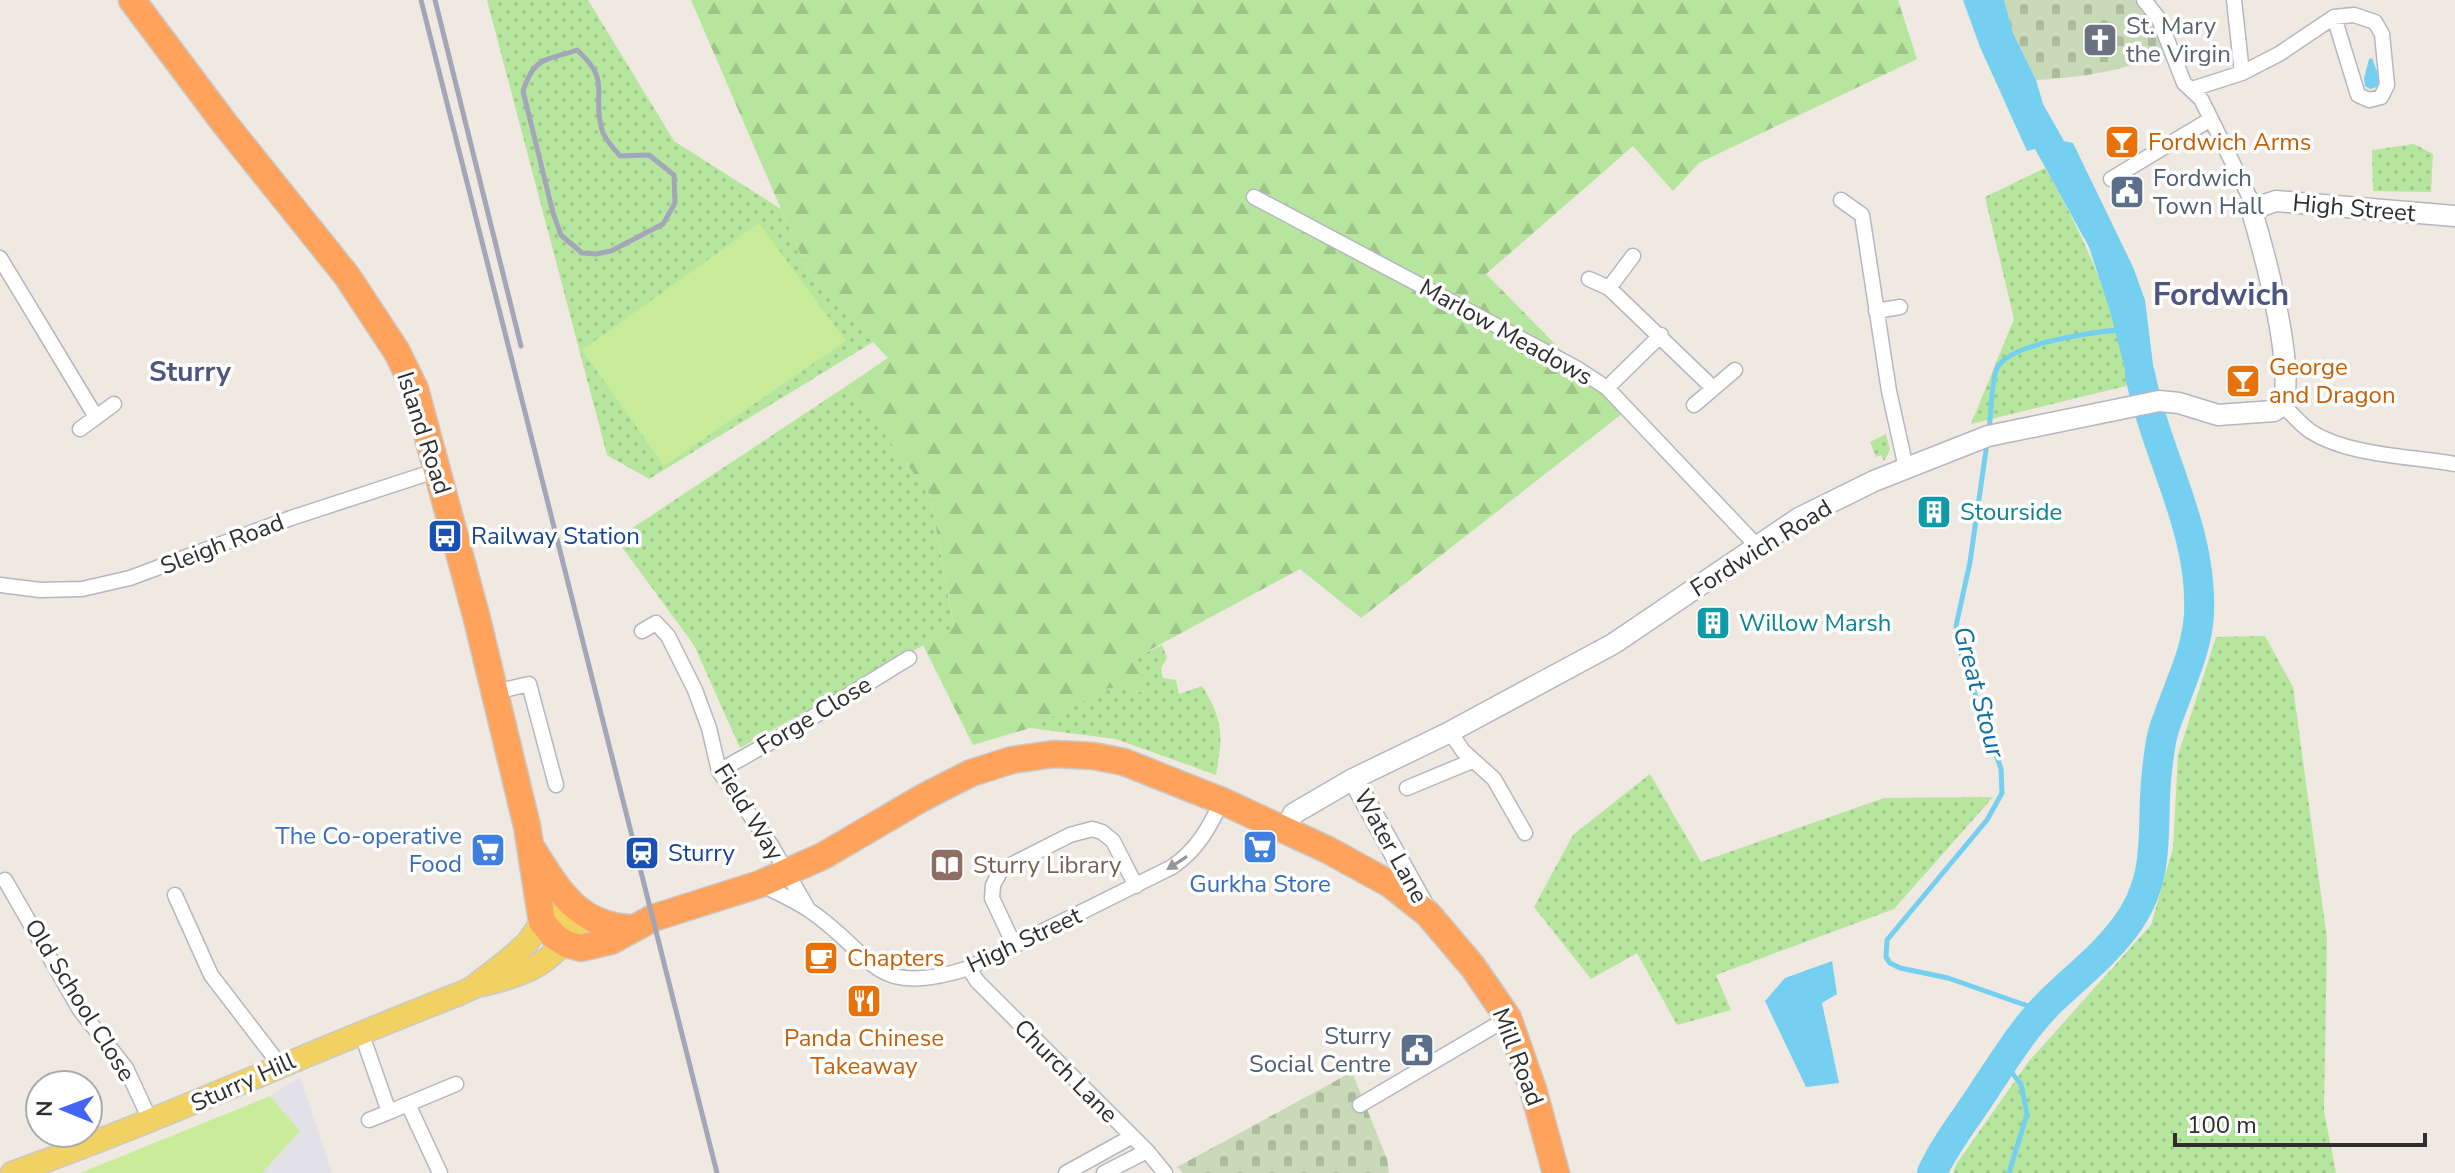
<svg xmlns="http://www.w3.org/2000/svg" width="2455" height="1173" font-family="'Nunito Sans',sans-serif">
<defs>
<pattern id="grass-dots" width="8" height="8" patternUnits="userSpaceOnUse" patternTransform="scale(2)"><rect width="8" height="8" fill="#b6e59e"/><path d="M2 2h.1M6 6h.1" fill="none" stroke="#9dc588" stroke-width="1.8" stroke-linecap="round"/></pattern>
<pattern id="forest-firs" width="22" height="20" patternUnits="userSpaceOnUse" patternTransform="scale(2)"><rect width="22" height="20" fill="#b6e59e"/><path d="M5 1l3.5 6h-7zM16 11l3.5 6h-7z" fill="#9dc588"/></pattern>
<pattern id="cemetery-stones" width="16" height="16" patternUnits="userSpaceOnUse" patternTransform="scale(2)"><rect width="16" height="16" fill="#c8d9b8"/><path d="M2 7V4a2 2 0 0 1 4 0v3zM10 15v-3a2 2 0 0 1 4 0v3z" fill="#acbb9e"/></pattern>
</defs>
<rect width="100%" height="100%" fill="#efe9e1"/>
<path fill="#e3e1e8" d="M 300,1077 L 332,1173 L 262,1173 L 300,1131 L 270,1096 Z"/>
<path fill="url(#grass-dots)" d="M 487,0 L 588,0 L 674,141 L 781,209 L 809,274 L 873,342 L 649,479 L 607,455 Z
M 2414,144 L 2433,154 L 2431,192 L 2373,191 L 2372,150 Z
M 2045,168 C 2084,235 2116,308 2130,385 L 1971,424 L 2014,319 L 1985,197 Z
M 848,385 L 930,495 L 954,628 L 740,748 L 694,645 L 616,539 Z
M 1886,434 L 1890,450 L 1884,461 L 1881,455 L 1876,457 L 1870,442 Z
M 2265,636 L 2293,687 L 2327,939 L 2324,1111 L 2336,1173 L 1953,1173 L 1957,1163 L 2029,1061 L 2151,925 L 2173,848 L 2178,755 L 2216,637 Z
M 1162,645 L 1167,658 L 1161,668 L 1163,678 L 1176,680 L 1179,694 L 1202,686 C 1224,722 1223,734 1216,775 L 1116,739 L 1030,728 L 1109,688 L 1148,693 L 1134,658 Z
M 1650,774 L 1701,862 L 1884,798 L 1993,797 L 1894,909 L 1716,975 L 1731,1010 L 1677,1025 L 1637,953 L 1591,979 L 1534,907 L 1573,835 Z"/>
<path fill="url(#forest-firs)" d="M 691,0 L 1898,0 L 1917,59 L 1699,163 L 1673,191 L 1633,146 L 1486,274 L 1623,413 L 1361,618 L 1300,569 L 1135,658 L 1148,693 L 1109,688 L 1030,728 L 973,745 L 922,643 L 954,627 L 930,495 L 848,385 L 888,358 L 809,274 Z"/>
<path fill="url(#cemetery-stones)" d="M 2004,0 L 2140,0 L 2155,22 L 2165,55 C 2122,70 2081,78 2036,80 L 2013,33 Z
M 1352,1072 L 1387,1159 L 1389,1173 L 1183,1173 L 1177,1167 Z"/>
<path fill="#c9ec9a" d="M 759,223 L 846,341 L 664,466 L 582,350 Z
M 270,1096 L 300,1131 L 262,1173 L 80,1173 Z"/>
<path fill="#75cff0" d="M 1963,0 L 2004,0 L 2013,33 L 2036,80 L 2043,104 L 2064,141 L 2073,143 L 2133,267 L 2145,300 L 2156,389 L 2153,400 L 2132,397 L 2110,311 L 2089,247 L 2035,149 L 2027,151 L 1980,47 Z
M 2372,58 L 2380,79 L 2377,87 L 2370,89 L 2365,86 L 2364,78 L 2369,59 Z
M 1832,961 L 1837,994 L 1822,1003 L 1839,1083 L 1806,1087 L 1765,1001 L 1785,978 Z"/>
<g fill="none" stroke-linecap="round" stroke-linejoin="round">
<path stroke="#75cff0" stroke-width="5" d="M 1989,429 C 1991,416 1992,377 1997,368 C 2010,343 2094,332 2120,330
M 1987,443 L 1970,562 L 1956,626 L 1961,653 L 2001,769 L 2002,793 L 1987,820 L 1887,940 L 1886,957 L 1890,963 L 1900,968 L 1948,978 L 2042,1011
M 2002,1061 L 2021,1084 L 2027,1114 L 2009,1173"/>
<path stroke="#75cff0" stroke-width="30" d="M 1932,1173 C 1946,1142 1969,1115 1987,1086 C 2007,1056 2026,1025 2052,1000 C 2077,976 2104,955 2125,927 C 2164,875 2150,829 2157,771 C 2159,753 2161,734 2168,718 C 2180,683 2197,651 2199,614 C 2203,529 2156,455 2140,374"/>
<g stroke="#b4b7c1" stroke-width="17">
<path id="street" d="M 2144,0 L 2159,19 L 2184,83 L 2201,99 L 2256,210
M 2234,0 L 2242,73
M 2192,89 L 2242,73 L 2279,54 L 2334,17 L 2354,15 L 2375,22 L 2382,34 L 2387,85 L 2381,97 L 2369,100 L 2358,95 L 2334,17
M 2111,179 L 2211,119
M 1254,197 L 1578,369 L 1607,388 L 1757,546
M 1841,200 L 1862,215 L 1889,391 L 1906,468
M 0,258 L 96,417
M 1589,279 L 1609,288 L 1713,388
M 1609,288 L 1633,256
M 1876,311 L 1900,307
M 1607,388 L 1661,335
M 1694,405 L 1735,370
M 2283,405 C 2292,414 2300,424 2310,431 C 2348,456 2411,456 2455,464
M 80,429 L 114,404
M 0,585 L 40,590 L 82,589 L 130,578 L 291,518 L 438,470
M 642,631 L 656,623 L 668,636 L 695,690 L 709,728 L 719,771 L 771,845 L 808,909
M 495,692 L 529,684 L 556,785
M 1450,732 L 1463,751 L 1494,779 L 1525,833
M 719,771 L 785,734 L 909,658
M 1407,788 L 1472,761
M 5,880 L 80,1010 L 126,1068 L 151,1122
M 760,884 C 776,892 794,900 809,910 C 878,957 870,999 969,968 L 1172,867 C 1197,850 1209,828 1222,801
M 175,895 L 211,975 L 280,1065
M 1014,945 L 992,898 L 993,885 L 1001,870 L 1070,835 L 1092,829 L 1102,832 L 1113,841 L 1136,886
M 969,968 L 977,981 L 1147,1151 L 1165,1173
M 361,1032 L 389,1112 L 408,1104 L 440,1173
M 408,1104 L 456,1084
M 1360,1105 L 1508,1018
M 369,1120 L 389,1112
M 1066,1173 L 1131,1137
M 1104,1173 L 1147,1151"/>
</g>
<g stroke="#b4b7c1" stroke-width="23">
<path id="secondary" d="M 1353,779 L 1427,912
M 1286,830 L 1293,814 L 1353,779 L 1446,734 L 1613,644 L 1799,518 L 1874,481 L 1988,436 L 2159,401 L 2179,403 L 2218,415 L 2274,411 L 2283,405 C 2294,363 2266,259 2253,215 L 2261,206 L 2276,201 L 2455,216"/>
</g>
<g stroke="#c9c9c9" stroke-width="25">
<path id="primary" d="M 481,985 C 535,972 554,962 584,915
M 12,1173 C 164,1119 309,1052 459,994 L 472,988 L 507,961 L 527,943 L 542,922 L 575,908"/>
</g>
<g stroke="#c9c9c9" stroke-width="29">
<path id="highway" d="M 132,0 L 225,124 L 347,276 L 397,352 L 415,389 L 476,615 L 527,826 L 542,922 L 554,936 L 566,944 L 581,948 L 611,941 L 653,918 L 760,884 L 823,856 L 922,798 L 971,773 L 1012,760 L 1054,754 L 1093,756 L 1124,762 L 1222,801 L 1328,850 L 1390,884 L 1428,914 L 1473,967 L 1508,1018 L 1533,1089 L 1556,1173
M 533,850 C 559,892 580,928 635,928"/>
</g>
<use href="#street" stroke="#fff" stroke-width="14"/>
<use href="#secondary" stroke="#fff" stroke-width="20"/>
<use href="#primary" stroke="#f2d163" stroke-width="22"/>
<use href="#highway" stroke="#ffa35c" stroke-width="26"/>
<path stroke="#a3a6b8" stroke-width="5" d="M 421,0 L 717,1173
M 435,0 L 521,346
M 577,50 C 613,82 591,93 602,130 C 604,139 614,148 620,156 L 649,155 L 674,175 L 675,203 L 663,224 L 611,251 L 596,254 L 582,253 L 561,235 L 553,213 L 523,91 C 535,55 546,61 577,50 Z"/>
</g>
<defs><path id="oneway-solid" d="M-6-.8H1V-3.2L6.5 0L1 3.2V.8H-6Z" transform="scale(2)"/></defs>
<use fill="#969696" href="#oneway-solid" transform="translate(1177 863) rotate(147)"/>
<defs>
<g id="church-square" transform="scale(1.8)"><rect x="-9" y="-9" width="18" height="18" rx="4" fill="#6b7280" stroke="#fff"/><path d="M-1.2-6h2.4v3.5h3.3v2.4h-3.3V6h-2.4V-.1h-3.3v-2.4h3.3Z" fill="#fff"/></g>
<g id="bar-square" transform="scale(1.8)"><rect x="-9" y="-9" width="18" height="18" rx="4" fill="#e8710a" stroke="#fff"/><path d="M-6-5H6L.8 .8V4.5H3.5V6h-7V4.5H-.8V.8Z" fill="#fff"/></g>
<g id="civic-square" transform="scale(1.8)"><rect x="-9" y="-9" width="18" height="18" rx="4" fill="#5c6f8a" stroke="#fff"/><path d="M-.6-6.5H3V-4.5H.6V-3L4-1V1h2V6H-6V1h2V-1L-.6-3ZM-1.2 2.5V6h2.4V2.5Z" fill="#fff"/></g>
<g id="building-square" transform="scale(1.8)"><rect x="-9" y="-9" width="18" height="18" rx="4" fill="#0f9aa8" stroke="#fff"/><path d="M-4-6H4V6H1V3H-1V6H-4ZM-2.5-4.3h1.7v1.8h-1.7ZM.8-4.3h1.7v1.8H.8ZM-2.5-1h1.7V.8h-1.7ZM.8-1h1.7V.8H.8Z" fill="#fff"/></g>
<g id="bus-square" transform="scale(1.8)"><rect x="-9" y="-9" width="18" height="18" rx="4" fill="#1a4fb4" stroke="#fff"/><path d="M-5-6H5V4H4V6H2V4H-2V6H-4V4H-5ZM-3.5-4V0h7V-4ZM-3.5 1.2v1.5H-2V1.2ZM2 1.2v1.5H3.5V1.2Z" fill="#fff"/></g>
<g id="supermarket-square" transform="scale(1.8)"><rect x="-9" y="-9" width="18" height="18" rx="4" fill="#3f7fe0" stroke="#fff"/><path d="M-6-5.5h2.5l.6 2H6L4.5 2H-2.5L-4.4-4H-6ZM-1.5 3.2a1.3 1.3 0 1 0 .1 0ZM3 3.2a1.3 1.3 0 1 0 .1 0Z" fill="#fff"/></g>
<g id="station-square" transform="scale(1.8)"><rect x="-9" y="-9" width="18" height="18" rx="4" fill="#1a4fb4" stroke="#fff"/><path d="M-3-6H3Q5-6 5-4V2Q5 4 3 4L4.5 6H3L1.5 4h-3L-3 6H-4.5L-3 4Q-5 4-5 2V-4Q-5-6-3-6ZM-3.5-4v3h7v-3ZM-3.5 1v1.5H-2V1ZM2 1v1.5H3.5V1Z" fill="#fff"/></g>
<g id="library-square" transform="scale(1.8)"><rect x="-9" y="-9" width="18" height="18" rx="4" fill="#8d6e63" stroke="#fff"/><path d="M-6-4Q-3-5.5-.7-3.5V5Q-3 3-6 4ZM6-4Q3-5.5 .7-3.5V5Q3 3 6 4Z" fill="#fff"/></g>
<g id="cafe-square" transform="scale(1.8)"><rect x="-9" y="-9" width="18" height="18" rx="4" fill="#e8710a" stroke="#fff"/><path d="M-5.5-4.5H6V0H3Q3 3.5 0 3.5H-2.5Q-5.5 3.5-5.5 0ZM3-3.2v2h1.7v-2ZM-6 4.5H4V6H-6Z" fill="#fff"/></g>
<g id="restaurant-square" transform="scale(1.8)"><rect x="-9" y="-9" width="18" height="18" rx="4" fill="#e8710a" stroke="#fff"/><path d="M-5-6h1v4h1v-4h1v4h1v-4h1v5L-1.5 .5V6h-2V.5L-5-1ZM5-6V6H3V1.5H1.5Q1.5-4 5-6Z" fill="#fff"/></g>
</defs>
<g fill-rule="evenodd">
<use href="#church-square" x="2100" y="40"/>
<use href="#bar-square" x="2122" y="142"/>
<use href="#civic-square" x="2127" y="192"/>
<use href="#bar-square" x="2243" y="381"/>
<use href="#building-square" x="1934" y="512"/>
<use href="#bus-square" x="445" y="536"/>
<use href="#building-square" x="1713" y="623"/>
<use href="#supermarket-square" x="1260" y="847"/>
<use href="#supermarket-square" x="488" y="850"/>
<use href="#station-square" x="642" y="853"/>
<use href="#library-square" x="947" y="865"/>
<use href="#cafe-square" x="821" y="958"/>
<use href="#restaurant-square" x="864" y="1001"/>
<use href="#civic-square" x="1417" y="1050"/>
</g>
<g text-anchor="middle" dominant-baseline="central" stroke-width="7" stroke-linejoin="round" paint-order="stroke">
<g font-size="24" fill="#5b616d" stroke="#fff" text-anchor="start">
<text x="2126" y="26">St. Mary<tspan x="2126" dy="28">the Virgin</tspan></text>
</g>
<g font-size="24" fill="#c56008" stroke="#fff" text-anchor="start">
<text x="2148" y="142">Fordwich Arms</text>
<text x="2269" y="367">George<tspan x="2269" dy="28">and Dragon</tspan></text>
<text x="847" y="958">Chapters</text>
<text x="864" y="1038" text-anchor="middle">Panda Chinese<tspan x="864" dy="28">Takeaway</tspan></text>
</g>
<g font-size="24" fill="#4e5e75" stroke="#fff" text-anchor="start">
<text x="2153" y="178">Fordwich<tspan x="2153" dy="28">Town Hall</tspan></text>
<text x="1391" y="1036" text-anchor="end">Sturry<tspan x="1391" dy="28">Social Centre</tspan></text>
</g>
<g font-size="24" fill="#2e2e2e" stroke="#fff">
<text transform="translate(2354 208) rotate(5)">High Street</text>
<text transform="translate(1506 332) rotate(29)">Marlow Meadows</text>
<text transform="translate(424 433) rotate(72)">Island Road</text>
<text transform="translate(222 544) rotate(-21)">Sleigh Road</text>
<text transform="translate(1761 548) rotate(-32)">Fordwich Road</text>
<text transform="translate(814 715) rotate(-31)">Forge Close</text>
<text transform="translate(749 812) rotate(58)">Field Way</text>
<text transform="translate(1391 846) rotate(61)">Water Lane</text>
<text transform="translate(1024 940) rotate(-25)">High Street</text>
<text transform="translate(80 1000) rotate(58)">Old School Close</text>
<text transform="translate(1518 1057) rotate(69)">Mill Road</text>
<text transform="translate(1066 1071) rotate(45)">Church Lane</text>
<text transform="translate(243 1082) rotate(-24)">Sturry Hill</text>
</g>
<g font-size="24" fill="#0d838f" stroke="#fff" text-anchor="start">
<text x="1960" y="512">Stourside</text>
<text x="1739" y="623">Willow Marsh</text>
</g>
<g font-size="24" fill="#164399" stroke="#fff" text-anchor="start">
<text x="471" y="536">Railway Station</text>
<text x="668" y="853">Sturry</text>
</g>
<g font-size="24" fill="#366cbe" stroke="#fff" text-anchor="end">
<text x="462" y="836">The Co-operative<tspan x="462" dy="28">Food</tspan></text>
<text x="1260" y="884" text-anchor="middle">Gurkha Store</text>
</g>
<g font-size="24" fill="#785e54" stroke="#fff" text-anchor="start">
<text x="973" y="865">Sturry Library</text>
</g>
<g font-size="26" font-style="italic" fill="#0d6fa3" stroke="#fff">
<text transform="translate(1979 692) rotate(75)">Great Stour</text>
</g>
<g font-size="28" font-weight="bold" fill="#4d5680" stroke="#fff">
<text x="190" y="372">Sturry</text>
</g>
<g font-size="32" font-weight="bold" fill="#4d5680" stroke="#fff">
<text x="2221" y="294">Fordwich</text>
</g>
</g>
<g transform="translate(64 1109) rotate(271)"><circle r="38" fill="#ffffff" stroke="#ababab" stroke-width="2"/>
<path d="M0-6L14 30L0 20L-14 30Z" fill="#4264fb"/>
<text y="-12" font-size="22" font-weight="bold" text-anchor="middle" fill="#2e2e2e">N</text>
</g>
<path d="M2175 1133v12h250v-12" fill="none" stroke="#2e2e2e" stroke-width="4"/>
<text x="2187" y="1133" font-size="24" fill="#2e2e2e" stroke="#ffffff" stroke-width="6" paint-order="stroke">100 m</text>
</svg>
